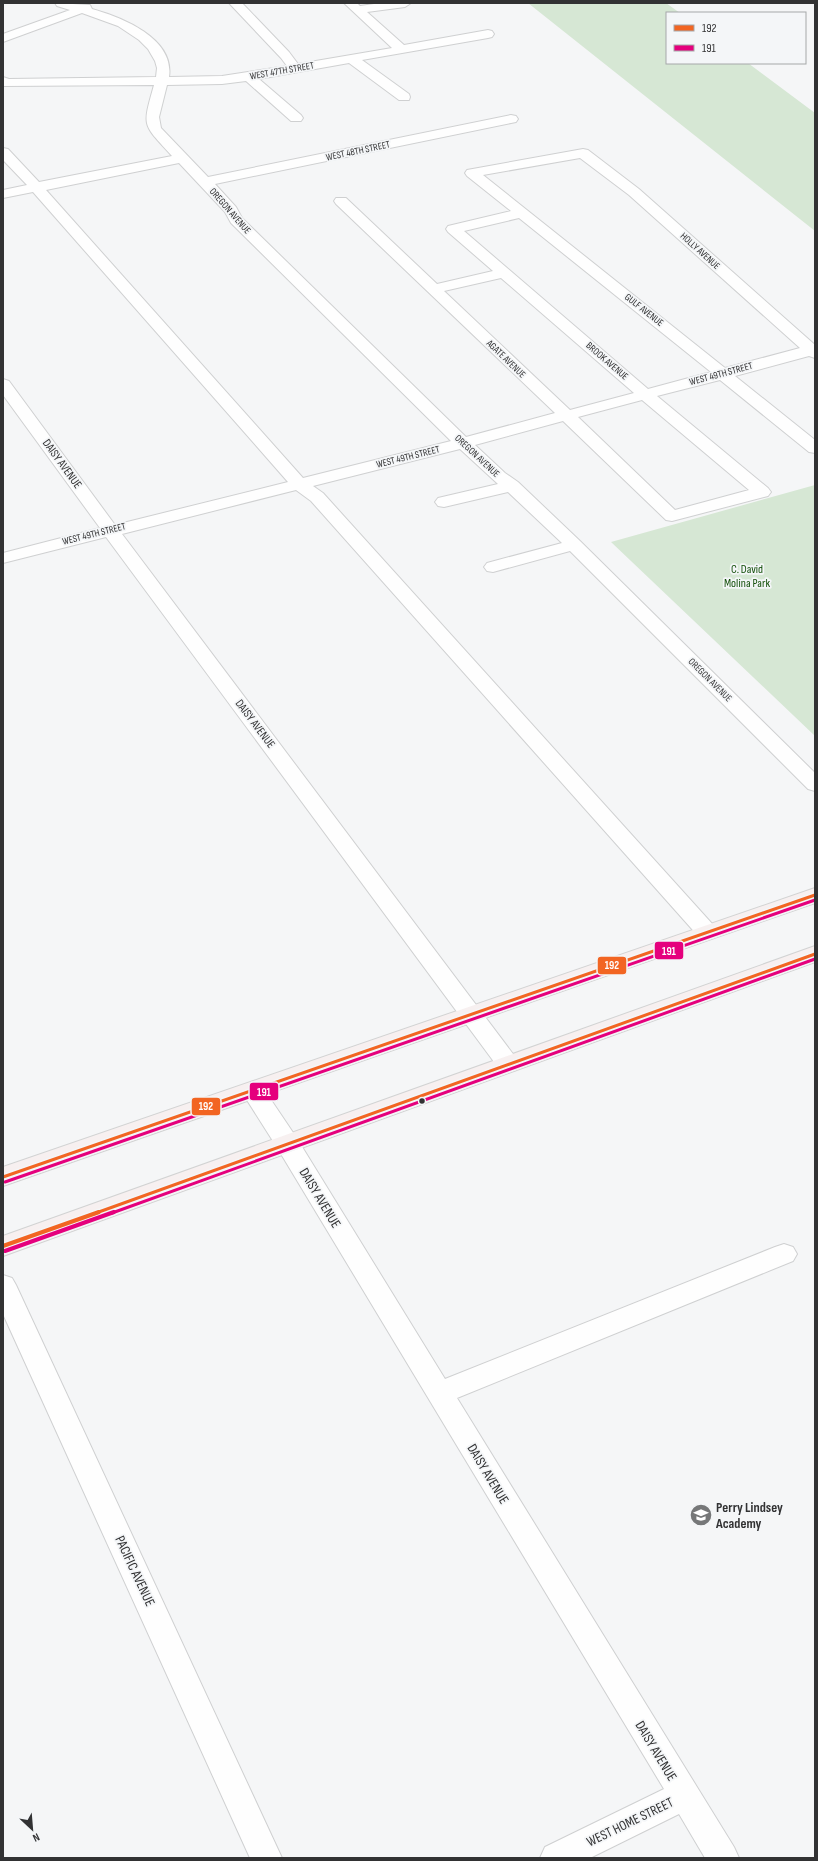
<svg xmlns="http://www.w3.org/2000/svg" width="818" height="1861" font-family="'Sofia Sans Condensed',sans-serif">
<rect width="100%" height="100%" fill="#f5f6f7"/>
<path fill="#d6e7d4" d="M 528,3 L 666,3 L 680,13 L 667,13 L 667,63 L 748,63 L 815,113 L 815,231 Z
M 815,485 L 815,736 L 611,542 Z"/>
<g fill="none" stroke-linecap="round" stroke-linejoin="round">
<g stroke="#cfd0d1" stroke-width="2">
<path id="minor" d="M 55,3 L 90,5 L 92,9 C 121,17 175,38 169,77 L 222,76 L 287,66 L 281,58 L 229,3 L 242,3 L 289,52 L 298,64 L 392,48 L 344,3 L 357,3 L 360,6 L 381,3 L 411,3 L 405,7 L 367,12 L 404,45 L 488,30 L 492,31 L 494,34 L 492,37 L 488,38 L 362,60 L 409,94 L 410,97 L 409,100 L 399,100 L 349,63 L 259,79 L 301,115 L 303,118 L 301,121 L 291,121 L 246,81 L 222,84 L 167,85 L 159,117 L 161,128 L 208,177 L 511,115 L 516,116 L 518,119 L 516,122 L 511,123 L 215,184 L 236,207 L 242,218 L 466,437 L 555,413 L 336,204 L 334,201 L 336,198 L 346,198 L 437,284 L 493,271 L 448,232 L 446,229 L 448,226 L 511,211 L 467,176 L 465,173 L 467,170 L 583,149 L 588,150 L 639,189 L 815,345 L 815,358 L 809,356 L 735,376 L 815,440 L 815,453 L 809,452 L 720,380 L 657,396 L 768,488 L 771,492 L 768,496 L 672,521 L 666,520 L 563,421 L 475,445 L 505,473 L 518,482 L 580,541 L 815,773 L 815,791 L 808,789 L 570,551 L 493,572 L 487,571 L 484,567 L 487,563 L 562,543 L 508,492 L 444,507 L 438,506 L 435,502 L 438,498 L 498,484 L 460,449 L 313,486 L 323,493 L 715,927 L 718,932 L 715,937 L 707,939 L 699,937 L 311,501 L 296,490 L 122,534 L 516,1058 L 520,1064 L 516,1070 L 508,1072 L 500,1070 L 106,537 L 3,563 L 3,553 L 100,528 L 3,395 L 3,379 L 9,381 L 115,525 L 288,482 L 33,192 L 3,198 L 3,190 L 27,185 L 3,160 L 3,148 L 8,149 L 39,182 L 172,156 C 142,123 142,128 154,85 L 3,86 L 3,77 L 9,79 L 156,77 L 157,68 L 155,61 L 148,49 L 139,40 L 118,26 L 82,13 L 3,42 L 3,34 L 70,10 L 57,6 ZM 580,158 L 629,195 L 800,348 L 725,368 L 483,175 ZM 179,163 L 225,212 L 231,223 L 451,441 L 303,478 L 46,190 ZM 519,218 L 711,372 L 648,389 L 464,231 ZM 501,278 L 634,393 L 570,410 L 444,291 ZM 642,400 L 749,490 L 675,510 L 578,417 Z
M 253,1082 L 261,1085 L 296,1137 L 445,1379 L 775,1247 L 784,1244 L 793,1247 L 797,1254 L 793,1261 L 457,1398 L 734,1847 L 739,1858 L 705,1858 L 679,1814 L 590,1858 L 540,1858 L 545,1847 L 664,1789 L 278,1149 L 245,1097 L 241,1091 L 245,1085 Z
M 3,1275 L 12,1278 L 16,1285 L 282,1858 L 250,1858 L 3,1314 Z"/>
</g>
<g stroke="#d2d3d3" stroke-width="2">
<path id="major" d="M 815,888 L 815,903 L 3,1186 L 3,1167 Z
M 815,946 L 815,962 L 3,1256 L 3,1236 Z"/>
</g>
<use href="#minor" fill="#fefefe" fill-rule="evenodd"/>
<use href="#major" fill="#f7f0f0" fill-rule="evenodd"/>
<g stroke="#f4f6f8" stroke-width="6">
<path id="bus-1-far1" d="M 3,1177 L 815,895
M 96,1213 L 815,954"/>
</g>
<g stroke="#f4f6f8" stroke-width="7">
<path id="bus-1" d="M 3,1246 L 99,1212"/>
</g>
<g stroke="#f4f6f8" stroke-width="6">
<path id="bus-2-far1" d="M 5,1182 L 815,900
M 112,1213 L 815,959"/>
</g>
<g stroke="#f4f6f8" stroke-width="7">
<path id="bus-2" d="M 5,1251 L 114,1212"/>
</g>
<use href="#bus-1-far1" stroke="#f26522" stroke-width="3"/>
<use href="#bus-1" stroke="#f26522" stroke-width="4"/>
<use href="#bus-2-far1" stroke="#e5007d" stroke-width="3"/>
<use href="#bus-2" stroke="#e5007d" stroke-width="4"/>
</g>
<defs>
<g id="school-disc" transform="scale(1.15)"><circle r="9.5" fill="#767778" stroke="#f4f6f8"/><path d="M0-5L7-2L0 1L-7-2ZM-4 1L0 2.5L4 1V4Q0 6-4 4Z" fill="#fff"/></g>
</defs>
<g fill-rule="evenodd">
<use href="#school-disc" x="701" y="1515"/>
</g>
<circle fill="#323233" stroke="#f4f6f8" stroke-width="1.5" cx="422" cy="1101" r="3.5"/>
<g text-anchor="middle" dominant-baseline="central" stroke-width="3.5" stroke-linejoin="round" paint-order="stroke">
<g font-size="10" fill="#323233" stroke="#f4f6f8">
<text transform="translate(282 71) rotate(-10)">WEST 47TH STREET</text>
<text transform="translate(358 151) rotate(-12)">WEST 48TH STREET</text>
<text transform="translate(230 211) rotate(49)">OREGON AVENUE</text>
<text transform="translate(700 251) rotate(42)">HOLLY AVENUE</text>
<text transform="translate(644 310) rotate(38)">GULF AVENUE</text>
<text transform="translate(506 359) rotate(44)">AGATE AVENUE</text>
<text transform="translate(607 361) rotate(41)">BROOK AVENUE</text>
<text transform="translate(721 374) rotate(-15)">WEST 49TH STREET</text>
<text transform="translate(477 456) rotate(43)">OREGON AVENUE</text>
<text transform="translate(408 457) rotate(-14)">WEST 49TH STREET</text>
<text transform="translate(94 534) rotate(-14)">WEST 49TH STREET</text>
<text transform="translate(710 680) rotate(45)">OREGON AVENUE</text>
</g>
<g font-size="12" fill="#323233" stroke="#f4f6f8">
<text transform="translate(62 464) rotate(54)">DAISY AVENUE</text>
<text transform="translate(255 724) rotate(53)">DAISY AVENUE</text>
</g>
<g font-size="12" fill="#114e07" stroke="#f4f6f8">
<text x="747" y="569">C. David<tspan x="747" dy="14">Molina Park</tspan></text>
</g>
<g font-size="14" fill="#323233" stroke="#f4f6f8">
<text transform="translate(320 1198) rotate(59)">DAISY AVENUE</text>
<text transform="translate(488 1474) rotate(59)">DAISY AVENUE</text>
<text transform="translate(135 1571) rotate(65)">PACIFIC AVENUE</text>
<text transform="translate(656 1751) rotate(59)">DAISY AVENUE</text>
<text transform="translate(630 1822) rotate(-26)">WEST HOME STREET</text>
</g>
<g font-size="14" font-weight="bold" fill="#323233" stroke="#f4f6f8" text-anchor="start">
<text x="716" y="1507">Perry Lindsey<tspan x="716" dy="16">Academy</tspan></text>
</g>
</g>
<g stroke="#f4f6f8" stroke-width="1.5">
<rect x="654" y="941" width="30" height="19" rx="4" fill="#e5007d"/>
<rect x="597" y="956" width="30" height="19" rx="4" fill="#f26522"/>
<rect x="249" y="1082" width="30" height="19" rx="4" fill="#e5007d"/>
<rect x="191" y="1097" width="30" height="19" rx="4" fill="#f26522"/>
</g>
<g font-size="11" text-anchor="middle" font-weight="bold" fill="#fff">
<text x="669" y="955">191</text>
<text x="612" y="969">192</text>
<text x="264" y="1096">191</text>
<text x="206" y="1110">192</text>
</g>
<rect width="818" height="1861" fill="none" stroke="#323233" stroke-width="8"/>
<rect x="666" y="12" width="140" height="52" fill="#f4f6f8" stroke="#a6a8a9"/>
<rect x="674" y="25" width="20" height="6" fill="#f26522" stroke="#a6a8a9"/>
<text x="702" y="32" font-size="12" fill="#323233">192</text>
<rect x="674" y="45" width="20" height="6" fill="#e5007d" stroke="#a6a8a9"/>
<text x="702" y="52" font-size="12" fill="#323233">191</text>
<g transform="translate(32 1829) rotate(154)" stroke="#f4f6f8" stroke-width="3" paint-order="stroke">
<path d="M0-3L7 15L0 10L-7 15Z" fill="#323233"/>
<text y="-6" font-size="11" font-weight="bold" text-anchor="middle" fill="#323233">N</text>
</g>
</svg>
